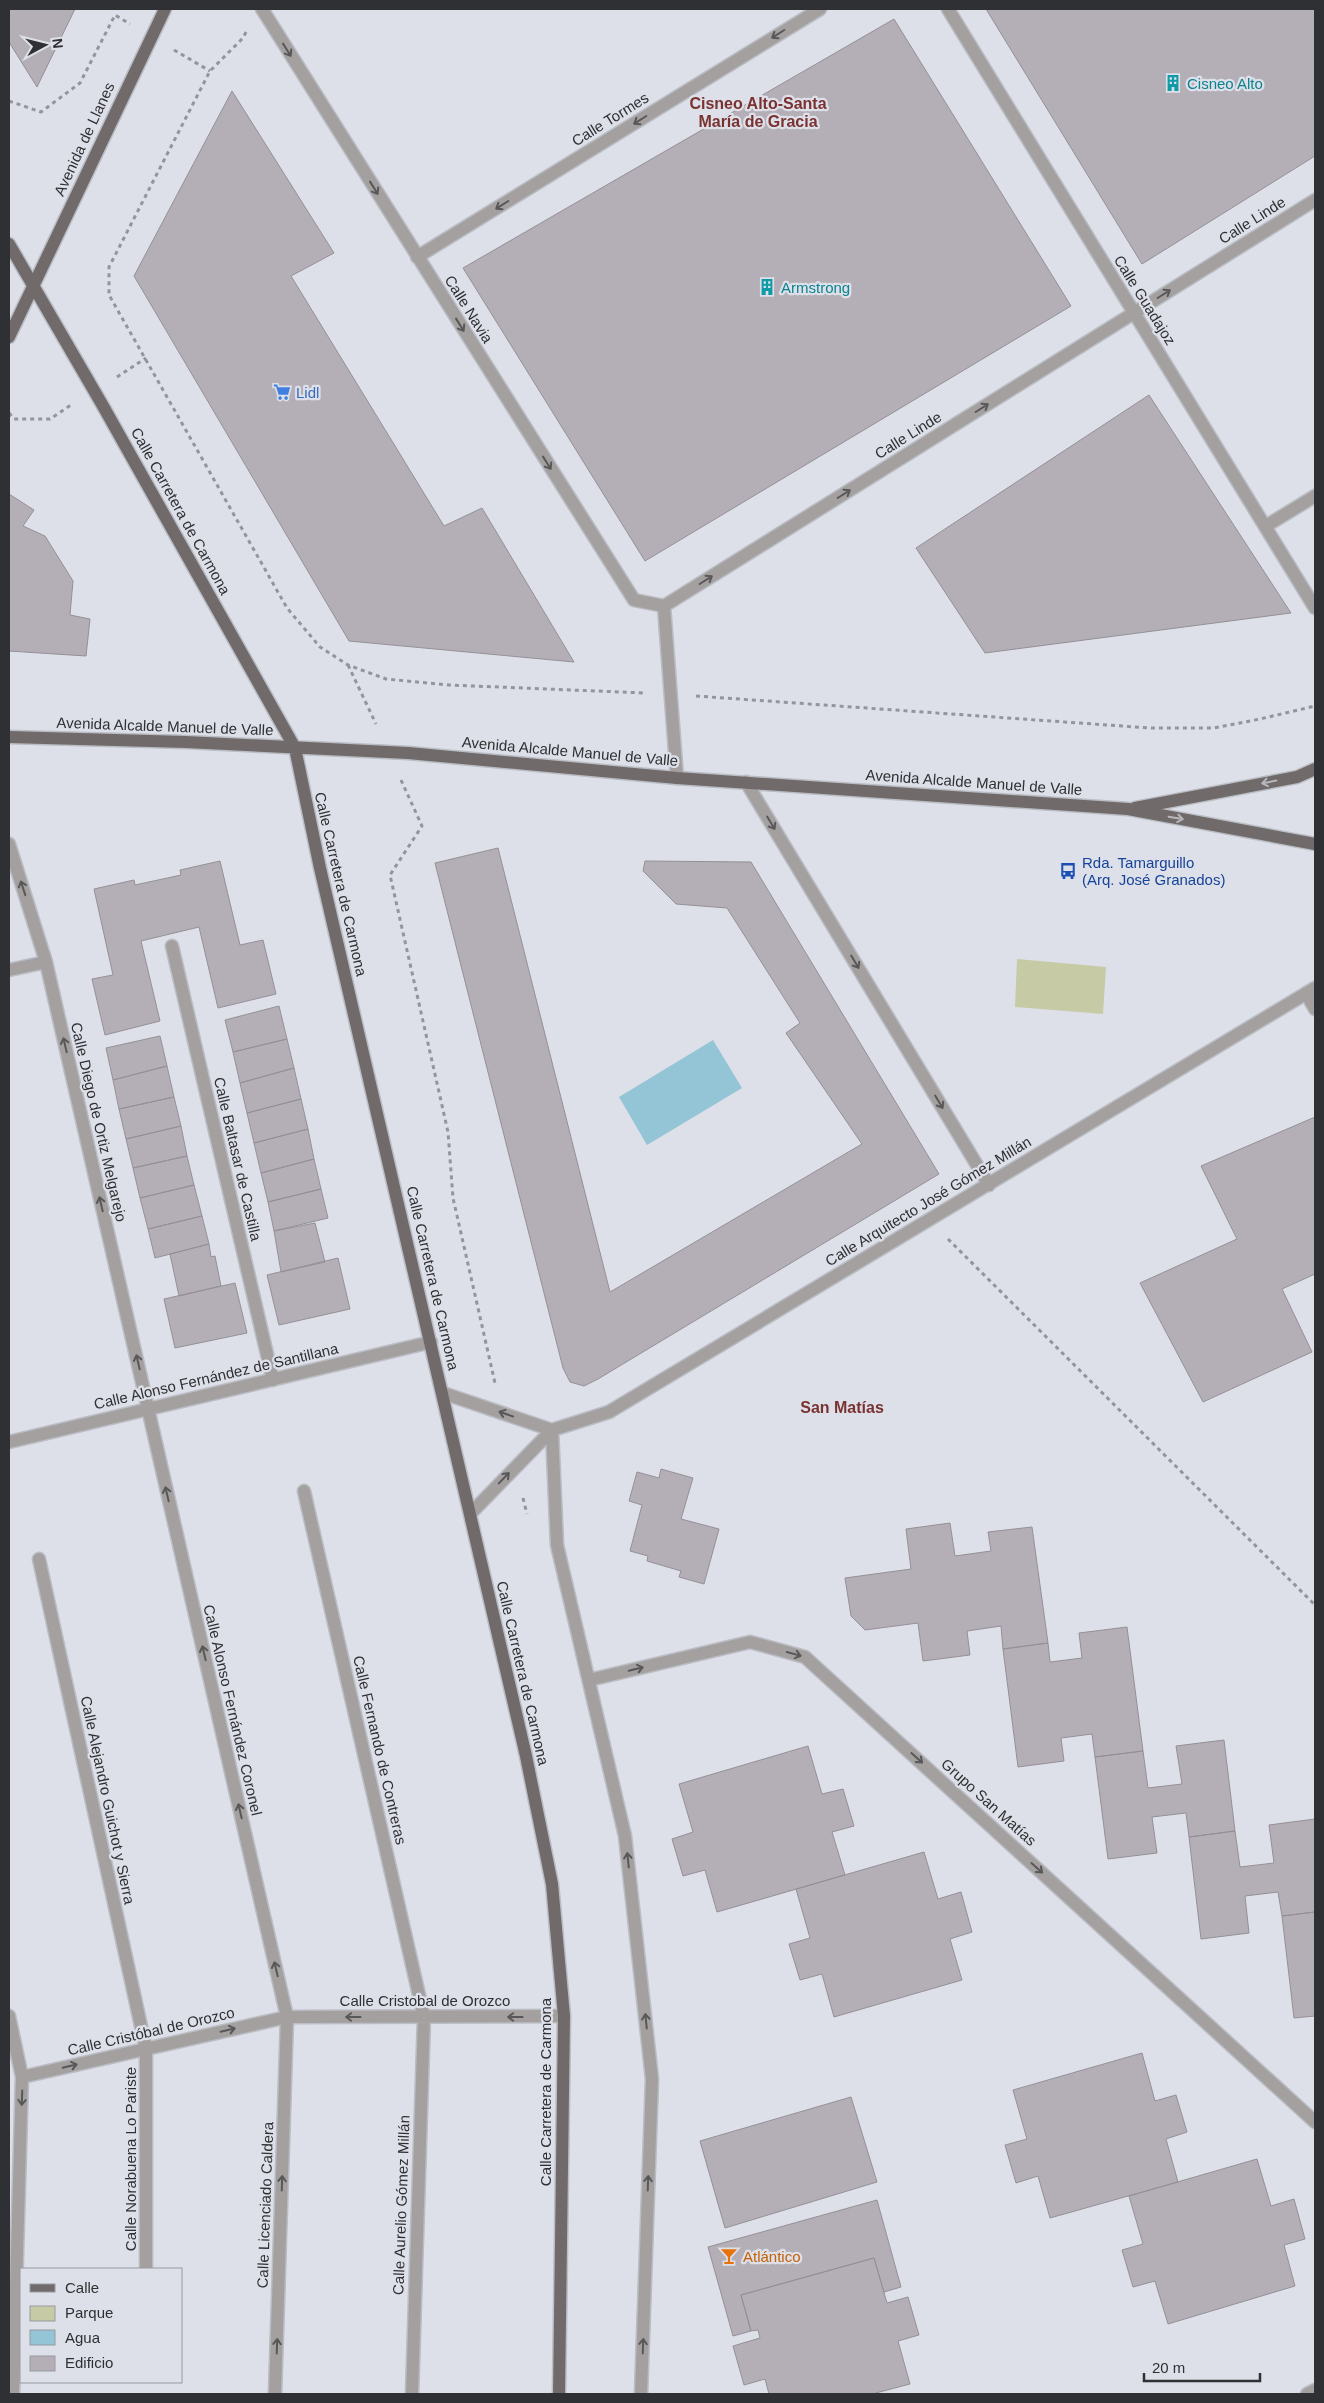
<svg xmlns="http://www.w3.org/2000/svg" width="1324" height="2403" font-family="Helvetica,sans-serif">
<rect width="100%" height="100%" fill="#dde0e8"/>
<path fill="#c6caa5" d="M 1017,959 L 1106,967 L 1103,1014 L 1015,1007 Z"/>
<path fill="#94c5d6" d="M 713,1040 L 742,1088 L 647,1145 L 619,1097 Z"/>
<path fill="#b4afb6" stroke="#959097" d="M 9,9 L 75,9 L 37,87 L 9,42 Z
M 986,9 L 1315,9 L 1315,156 L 1142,264 Z
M 894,19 L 1071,306 L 645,561 L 463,268 Z
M 232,91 L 334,253 L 291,276 L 444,526 L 482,508 L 574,662 L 349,641 L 134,276 Z
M 1149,395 L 1291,613 L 985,653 L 916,548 Z
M 9,494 L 34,510 L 23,526 L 45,536 L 73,581 L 70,615 L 90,619 L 86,656 L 9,651 Z
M 498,848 L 610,1292 L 862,1144 L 786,1033 L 800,1023 L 727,908 L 676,904 L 643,871 L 645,861 L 751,862 L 939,1174 L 598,1379 L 584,1386 L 570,1382 L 563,1368 L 435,863 Z
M 220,861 L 240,945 L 263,940 L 276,994 L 218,1008 L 199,927 L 141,941 L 160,1021 L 105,1035 L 92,979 L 113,975 L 94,889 L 134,880 L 135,885 L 181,875 L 180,870 Z
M 279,1006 L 287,1039 L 233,1052 L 225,1020 Z
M 160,1036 L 167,1066 L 113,1080 L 106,1048 Z
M 287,1039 L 294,1068 L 240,1083 L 233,1052 Z
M 167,1066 L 174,1097 L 119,1109 L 113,1080 Z
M 294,1068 L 301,1099 L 247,1113 L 240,1083 Z
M 174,1097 L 181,1126 L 126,1139 L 119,1109 Z
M 301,1099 L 308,1129 L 254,1143 L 247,1113 Z
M 1315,1117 L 1315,1274 L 1282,1289 L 1312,1352 L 1203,1402 L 1140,1283 L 1237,1239 L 1201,1166 Z
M 181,1126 L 187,1156 L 133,1168 L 126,1139 Z
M 308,1129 L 314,1159 L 261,1173 L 254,1143 Z
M 187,1156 L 194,1185 L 140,1198 L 133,1168 Z
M 314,1159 L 321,1189 L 268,1202 L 261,1173 Z
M 194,1185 L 202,1216 L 148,1229 L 140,1198 Z
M 321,1189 L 328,1218 L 274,1231 L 268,1202 Z
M 202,1216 L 209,1244 L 155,1258 L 148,1229 Z
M 315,1223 L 325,1262 L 281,1272 L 274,1231 Z
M 209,1244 L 211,1257 L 215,1256 L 221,1286 L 179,1296 L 170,1254 Z
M 338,1258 L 350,1309 L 279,1325 L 267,1275 Z
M 235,1283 L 247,1333 L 175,1348 L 164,1299 Z
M 661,1469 L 693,1478 L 681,1519 L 719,1529 L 704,1584 L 679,1577 L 681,1571 L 647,1561 L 648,1556 L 630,1551 L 642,1505 L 629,1501 L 637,1472 L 659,1478 Z
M 950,1523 L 955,1556 L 991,1551 L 988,1532 L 1032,1527 L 1048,1643 L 1003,1649 L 1001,1626 L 967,1631 L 970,1655 L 923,1661 L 918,1623 L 865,1630 L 851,1616 L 845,1578 L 911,1569 L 906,1529 Z
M 1127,1627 L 1143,1751 L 1095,1757 L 1092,1734 L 1061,1738 L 1064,1761 L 1018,1767 L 1003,1649 L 1048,1643 L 1050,1662 L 1082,1658 L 1079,1633 Z
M 1224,1740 L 1235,1831 L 1189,1837 L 1186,1813 L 1152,1817 L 1157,1853 L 1108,1859 L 1095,1757 L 1143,1751 L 1148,1788 L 1182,1784 L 1176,1746 Z
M 808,1746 L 822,1794 L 843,1789 L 854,1826 L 832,1832 L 845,1875 L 717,1912 L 705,1870 L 683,1876 L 672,1839 L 693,1832 L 679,1784 Z
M 1315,1819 L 1315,1912 L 1282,1916 L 1278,1892 L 1245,1896 L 1249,1933 L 1201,1939 L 1189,1837 L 1235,1831 L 1240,1867 L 1274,1863 L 1269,1825 Z
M 924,1852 L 938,1899 L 961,1892 L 972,1932 L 950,1939 L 962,1980 L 834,2017 L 822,1974 L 800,1980 L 789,1944 L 810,1938 L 796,1889 Z
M 1315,1912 L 1315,2016 L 1294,2018 L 1282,1916 Z
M 1142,2053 L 1155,2101 L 1176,2095 L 1187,2132 L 1166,2139 L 1178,2182 L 1050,2218 L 1038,2176 L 1016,2183 L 1005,2145 L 1027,2139 L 1013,2090 Z
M 851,2097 L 877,2182 L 725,2228 L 700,2141 Z
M 1257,2159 L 1271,2206 L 1294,2199 L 1305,2239 L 1284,2245 L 1295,2286 L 1168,2324 L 1155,2281 L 1133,2287 L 1122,2250 L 1143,2244 L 1129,2196 Z
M 877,2200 L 901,2287 L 884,2292 L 874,2258 L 741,2295 L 751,2331 L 733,2336 L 708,2247 Z
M 874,2258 L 887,2303 L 908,2297 L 919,2335 L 898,2341 L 910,2384 L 872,2394 L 769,2394 L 765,2379 L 744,2385 L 733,2346 L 760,2338 L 758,2330 L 751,2331 L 741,2295 Z"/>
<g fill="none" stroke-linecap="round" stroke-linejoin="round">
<g stroke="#babdc4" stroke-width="15">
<path id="minor" d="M 262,9 L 634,600 L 664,606
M 948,9 L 1315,608
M 417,257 L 820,9
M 1266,526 L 1315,496
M 664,606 L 1315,200
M 664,606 L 677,778
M 746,782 L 989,1185
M 9,844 L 46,962 L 287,2017 L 275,2394
M 172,946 L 273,1380
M 9,970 L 46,962
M 1306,993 L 1315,1009
M 443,1393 L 552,1430
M 552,1430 L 557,1545 L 625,1836 L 652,2079 L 641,2394
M 9,1442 L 431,1342
M 304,1491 L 424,2017 L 412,2394
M 471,1513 L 552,1430 L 609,1412 L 1315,988
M 39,1559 L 146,2049 L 146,2269
M 589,1680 L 750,1642 L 805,1657 L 1315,2122
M 9,2016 L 22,2077 L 13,2394
M 22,2077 L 287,2017 L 564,2016
M 1307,2394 L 1315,2390"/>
</g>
<g stroke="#babdc4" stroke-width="15">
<path id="major" d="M 9,244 L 103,406 L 295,748 L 320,868 L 526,1756 L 552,1884 L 564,2016 L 559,2394
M 9,337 L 165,9
M 9,737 L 186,742 L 408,753 L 677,778 L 1128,809 L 1315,844
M 1135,808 L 1297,777 L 1315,769"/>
</g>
<path stroke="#92959a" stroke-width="3" stroke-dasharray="4 4" stroke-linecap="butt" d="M 246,32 L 243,38 L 210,71 L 109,267 L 109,295 L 287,608 L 320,647 L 348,665 L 386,679 L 449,685 L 645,693
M 174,50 L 210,71
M 9,101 L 41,112 L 80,83 L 115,15 L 130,24
M 117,377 L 146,358
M 9,413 L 14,419 L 50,419 L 71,405
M 348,665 L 376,724
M 696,696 L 1150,728 L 1214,728 L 1260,719 L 1315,706
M 401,780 L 422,826 L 390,875 L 448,1132 L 453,1198 L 495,1383
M 948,1239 L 1315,1605
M 523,1498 L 527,1514"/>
<use href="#minor" stroke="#a4a09f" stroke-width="12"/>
<use href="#major" stroke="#716a6a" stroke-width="12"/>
</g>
<defs><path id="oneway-shaft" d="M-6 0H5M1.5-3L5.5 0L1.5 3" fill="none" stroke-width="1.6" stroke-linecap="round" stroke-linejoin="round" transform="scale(1.25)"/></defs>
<g stroke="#585759">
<use href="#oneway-shaft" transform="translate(778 34) rotate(148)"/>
<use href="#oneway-shaft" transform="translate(287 50) rotate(58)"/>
<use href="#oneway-shaft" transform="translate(640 120) rotate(148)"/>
<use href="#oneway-shaft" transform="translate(374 188) rotate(58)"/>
<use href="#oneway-shaft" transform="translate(502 205) rotate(148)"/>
<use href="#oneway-shaft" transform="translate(1164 294) rotate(-32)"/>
<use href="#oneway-shaft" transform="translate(460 325) rotate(58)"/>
<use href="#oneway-shaft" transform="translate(982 408) rotate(-32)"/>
<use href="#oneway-shaft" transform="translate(547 463) rotate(58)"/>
<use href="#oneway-shaft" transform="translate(844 494) rotate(-32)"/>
<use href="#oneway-shaft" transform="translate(706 580) rotate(-32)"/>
<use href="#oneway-shaft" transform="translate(771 823) rotate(59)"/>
<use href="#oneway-shaft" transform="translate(23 888) rotate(-108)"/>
<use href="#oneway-shaft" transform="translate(855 962) rotate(59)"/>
<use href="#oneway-shaft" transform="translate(65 1045) rotate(-103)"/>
<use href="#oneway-shaft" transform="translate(939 1102) rotate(59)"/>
<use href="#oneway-shaft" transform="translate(101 1204) rotate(-103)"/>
<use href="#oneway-shaft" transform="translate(138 1362) rotate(-103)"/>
<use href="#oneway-shaft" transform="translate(506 1414) rotate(-161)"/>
<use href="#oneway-shaft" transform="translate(504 1478) rotate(-46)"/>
<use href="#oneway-shaft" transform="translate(167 1494) rotate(-103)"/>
<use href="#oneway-shaft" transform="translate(204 1653) rotate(-103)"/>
<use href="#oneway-shaft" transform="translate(794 1654) rotate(15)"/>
<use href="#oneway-shaft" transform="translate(636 1669) rotate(-13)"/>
<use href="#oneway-shaft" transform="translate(917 1758) rotate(42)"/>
<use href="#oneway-shaft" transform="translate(240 1811) rotate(-103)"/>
<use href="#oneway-shaft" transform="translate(628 1860) rotate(-96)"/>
<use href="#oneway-shaft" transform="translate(1037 1868) rotate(42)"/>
<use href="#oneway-shaft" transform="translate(276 1969) rotate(-103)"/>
<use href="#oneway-shaft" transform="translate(353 2017) rotate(180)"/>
<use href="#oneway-shaft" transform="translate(515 2017) rotate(180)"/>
<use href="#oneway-shaft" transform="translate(646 2021) rotate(-96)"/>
<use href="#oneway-shaft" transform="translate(228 2030) rotate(-13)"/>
<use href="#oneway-shaft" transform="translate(70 2066) rotate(-13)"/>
<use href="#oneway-shaft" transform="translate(22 2098) rotate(92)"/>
<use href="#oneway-shaft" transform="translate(282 2183) rotate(-88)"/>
<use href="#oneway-shaft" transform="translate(648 2183) rotate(-88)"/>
<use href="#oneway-shaft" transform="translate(277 2346) rotate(-88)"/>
<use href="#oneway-shaft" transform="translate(643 2346) rotate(-88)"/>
</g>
<g stroke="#b7b7bc">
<use href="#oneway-shaft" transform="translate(1269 782) rotate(169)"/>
<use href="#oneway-shaft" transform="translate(1176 818) rotate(10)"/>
</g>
<defs>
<g id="building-bare" transform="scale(1.35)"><path d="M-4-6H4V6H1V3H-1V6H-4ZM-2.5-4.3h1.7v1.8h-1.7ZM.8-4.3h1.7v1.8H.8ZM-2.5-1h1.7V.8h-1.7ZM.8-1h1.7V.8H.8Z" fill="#0f9aa8" stroke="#dde0e8" stroke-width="2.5" paint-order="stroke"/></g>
<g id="supermarket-bare" transform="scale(1.35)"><path d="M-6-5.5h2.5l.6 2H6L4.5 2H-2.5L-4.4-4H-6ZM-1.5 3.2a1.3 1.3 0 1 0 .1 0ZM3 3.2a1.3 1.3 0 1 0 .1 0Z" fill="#3f7fe0" stroke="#dde0e8" stroke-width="2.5" paint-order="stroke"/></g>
<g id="bus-bare" transform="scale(1.35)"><path d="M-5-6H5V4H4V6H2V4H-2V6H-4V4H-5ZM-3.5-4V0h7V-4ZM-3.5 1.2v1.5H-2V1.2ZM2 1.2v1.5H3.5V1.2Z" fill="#1a4fb4" stroke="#dde0e8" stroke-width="2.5" paint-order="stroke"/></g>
<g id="bar-bare" transform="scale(1.35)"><path d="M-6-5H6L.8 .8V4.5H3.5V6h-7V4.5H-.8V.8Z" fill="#e8710a" stroke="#dde0e8" stroke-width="2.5" paint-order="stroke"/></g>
</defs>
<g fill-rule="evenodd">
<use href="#building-bare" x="1173" y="83"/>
<use href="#building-bare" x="767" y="287"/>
<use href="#supermarket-bare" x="282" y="392"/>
<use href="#bus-bare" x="1068" y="871"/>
<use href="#bar-bare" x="729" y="2256"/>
</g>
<g text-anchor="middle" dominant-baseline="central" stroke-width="4.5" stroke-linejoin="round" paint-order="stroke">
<g font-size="15" fill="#0d838f" stroke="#dde0e8" text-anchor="start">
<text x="1187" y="83">Cisneo Alto</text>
<text x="781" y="287">Armstrong</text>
</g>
<g font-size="15" fill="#2f3033" stroke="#dde0e8">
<text transform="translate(610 119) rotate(-32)">Calle Tormes</text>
<text transform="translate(84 139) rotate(-65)">Avenida de Llanes</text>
<text transform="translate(1252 220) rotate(-32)">Calle Linde</text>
<text transform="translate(1145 300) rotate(58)">Calle Guadajoz</text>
<text transform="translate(469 309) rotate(58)">Calle Navia</text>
<text transform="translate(908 435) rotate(-32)">Calle Linde</text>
<text transform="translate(181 511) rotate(61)">Calle Carretera de Carmona</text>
<text transform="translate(165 726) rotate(2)">Avenida Alcalde Manuel de Valle</text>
<text transform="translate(570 751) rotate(5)">Avenida Alcalde Manuel de Valle</text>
<text transform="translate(974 782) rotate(4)">Avenida Alcalde Manuel de Valle</text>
<text transform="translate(341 884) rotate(77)">Calle Carretera de Carmona</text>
<text transform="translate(99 1122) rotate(77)">Calle Diego de Ortiz Melgarejo</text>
<text transform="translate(238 1159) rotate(77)">Calle Baltasar de Castilla</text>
<text transform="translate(928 1201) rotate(-31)">Calle Arquitecto José Gómez Millán</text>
<text transform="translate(433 1278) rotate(77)">Calle Carretera de Carmona</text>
<text transform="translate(216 1376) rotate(-13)">Calle Alonso Fernández de Santillana</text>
<text transform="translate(523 1673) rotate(77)">Calle Carretera de Carmona</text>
<text transform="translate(233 1710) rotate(77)">Calle Alonso Fernández Coronel</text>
<text transform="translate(380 1750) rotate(77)">Calle Fernando de Contreras</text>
<text transform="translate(108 1800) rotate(78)">Calle Alejandro Guichot y Sierra</text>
<text transform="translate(989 1802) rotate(42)">Grupo San Matías</text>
<text x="425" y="2000">Calle Cristobal de Orozco</text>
<text transform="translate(151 2031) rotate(-13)">Calle Cristóbal de Orozco</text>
<text transform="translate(545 2092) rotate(-90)">Calle Carretera de Carmona</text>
<text transform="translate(130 2159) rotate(-90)">Calle Norabuena Lo Pariste</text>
<text transform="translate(265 2205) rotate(-88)">Calle Licenciado Caldera</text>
<text transform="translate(401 2205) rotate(-88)">Calle Aurelio Gómez Millán</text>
</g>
<g font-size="15" fill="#366cbe" stroke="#dde0e8" text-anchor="start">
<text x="296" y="392">Lidl</text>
</g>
<g font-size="15" fill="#164399" stroke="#dde0e8" text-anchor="start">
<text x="1082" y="862">Rda. Tamarguillo<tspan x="1082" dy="17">(Arq. José Granados)</tspan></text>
</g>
<g font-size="15" fill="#c56008" stroke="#dde0e8" text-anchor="start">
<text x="743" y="2256">Atlántico</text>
</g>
<g font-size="16" font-weight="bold" fill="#793231" stroke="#dde0e8">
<text x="758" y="103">Cisneo Alto-Santa<tspan x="758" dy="18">María de Gracia</tspan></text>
<text x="842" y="1407">San Matías</text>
</g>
</g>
<rect width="1324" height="2403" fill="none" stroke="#2f3033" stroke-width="20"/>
<rect x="20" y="2268" width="162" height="115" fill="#dde0e8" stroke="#979aa0"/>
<rect x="30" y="2284" width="25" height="8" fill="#716a6a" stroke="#979aa0"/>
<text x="65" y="2293" font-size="15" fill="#2f3033">Calle</text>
<rect x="30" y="2306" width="25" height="15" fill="#c6caa5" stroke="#979aa0"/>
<text x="65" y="2318" font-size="15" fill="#2f3033">Parque</text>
<rect x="30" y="2330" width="25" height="15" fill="#94c5d6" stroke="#979aa0"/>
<text x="65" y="2343" font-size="15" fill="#2f3033">Agua</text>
<rect x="30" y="2356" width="25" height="15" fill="#b4afb6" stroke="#979aa0"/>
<text x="65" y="2368" font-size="15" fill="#2f3033">Edificio</text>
<g transform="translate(45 45) rotate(83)" stroke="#dde0e8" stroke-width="4" paint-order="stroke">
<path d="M0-4L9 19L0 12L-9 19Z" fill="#2f3033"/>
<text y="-8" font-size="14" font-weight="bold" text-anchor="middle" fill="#2f3033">N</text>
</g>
<path d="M1144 2373v8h116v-8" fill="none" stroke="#2f3033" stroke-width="2.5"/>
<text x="1152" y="2373" font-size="15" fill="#2f3033" stroke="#dde0e8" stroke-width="4" paint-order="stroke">20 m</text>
</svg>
